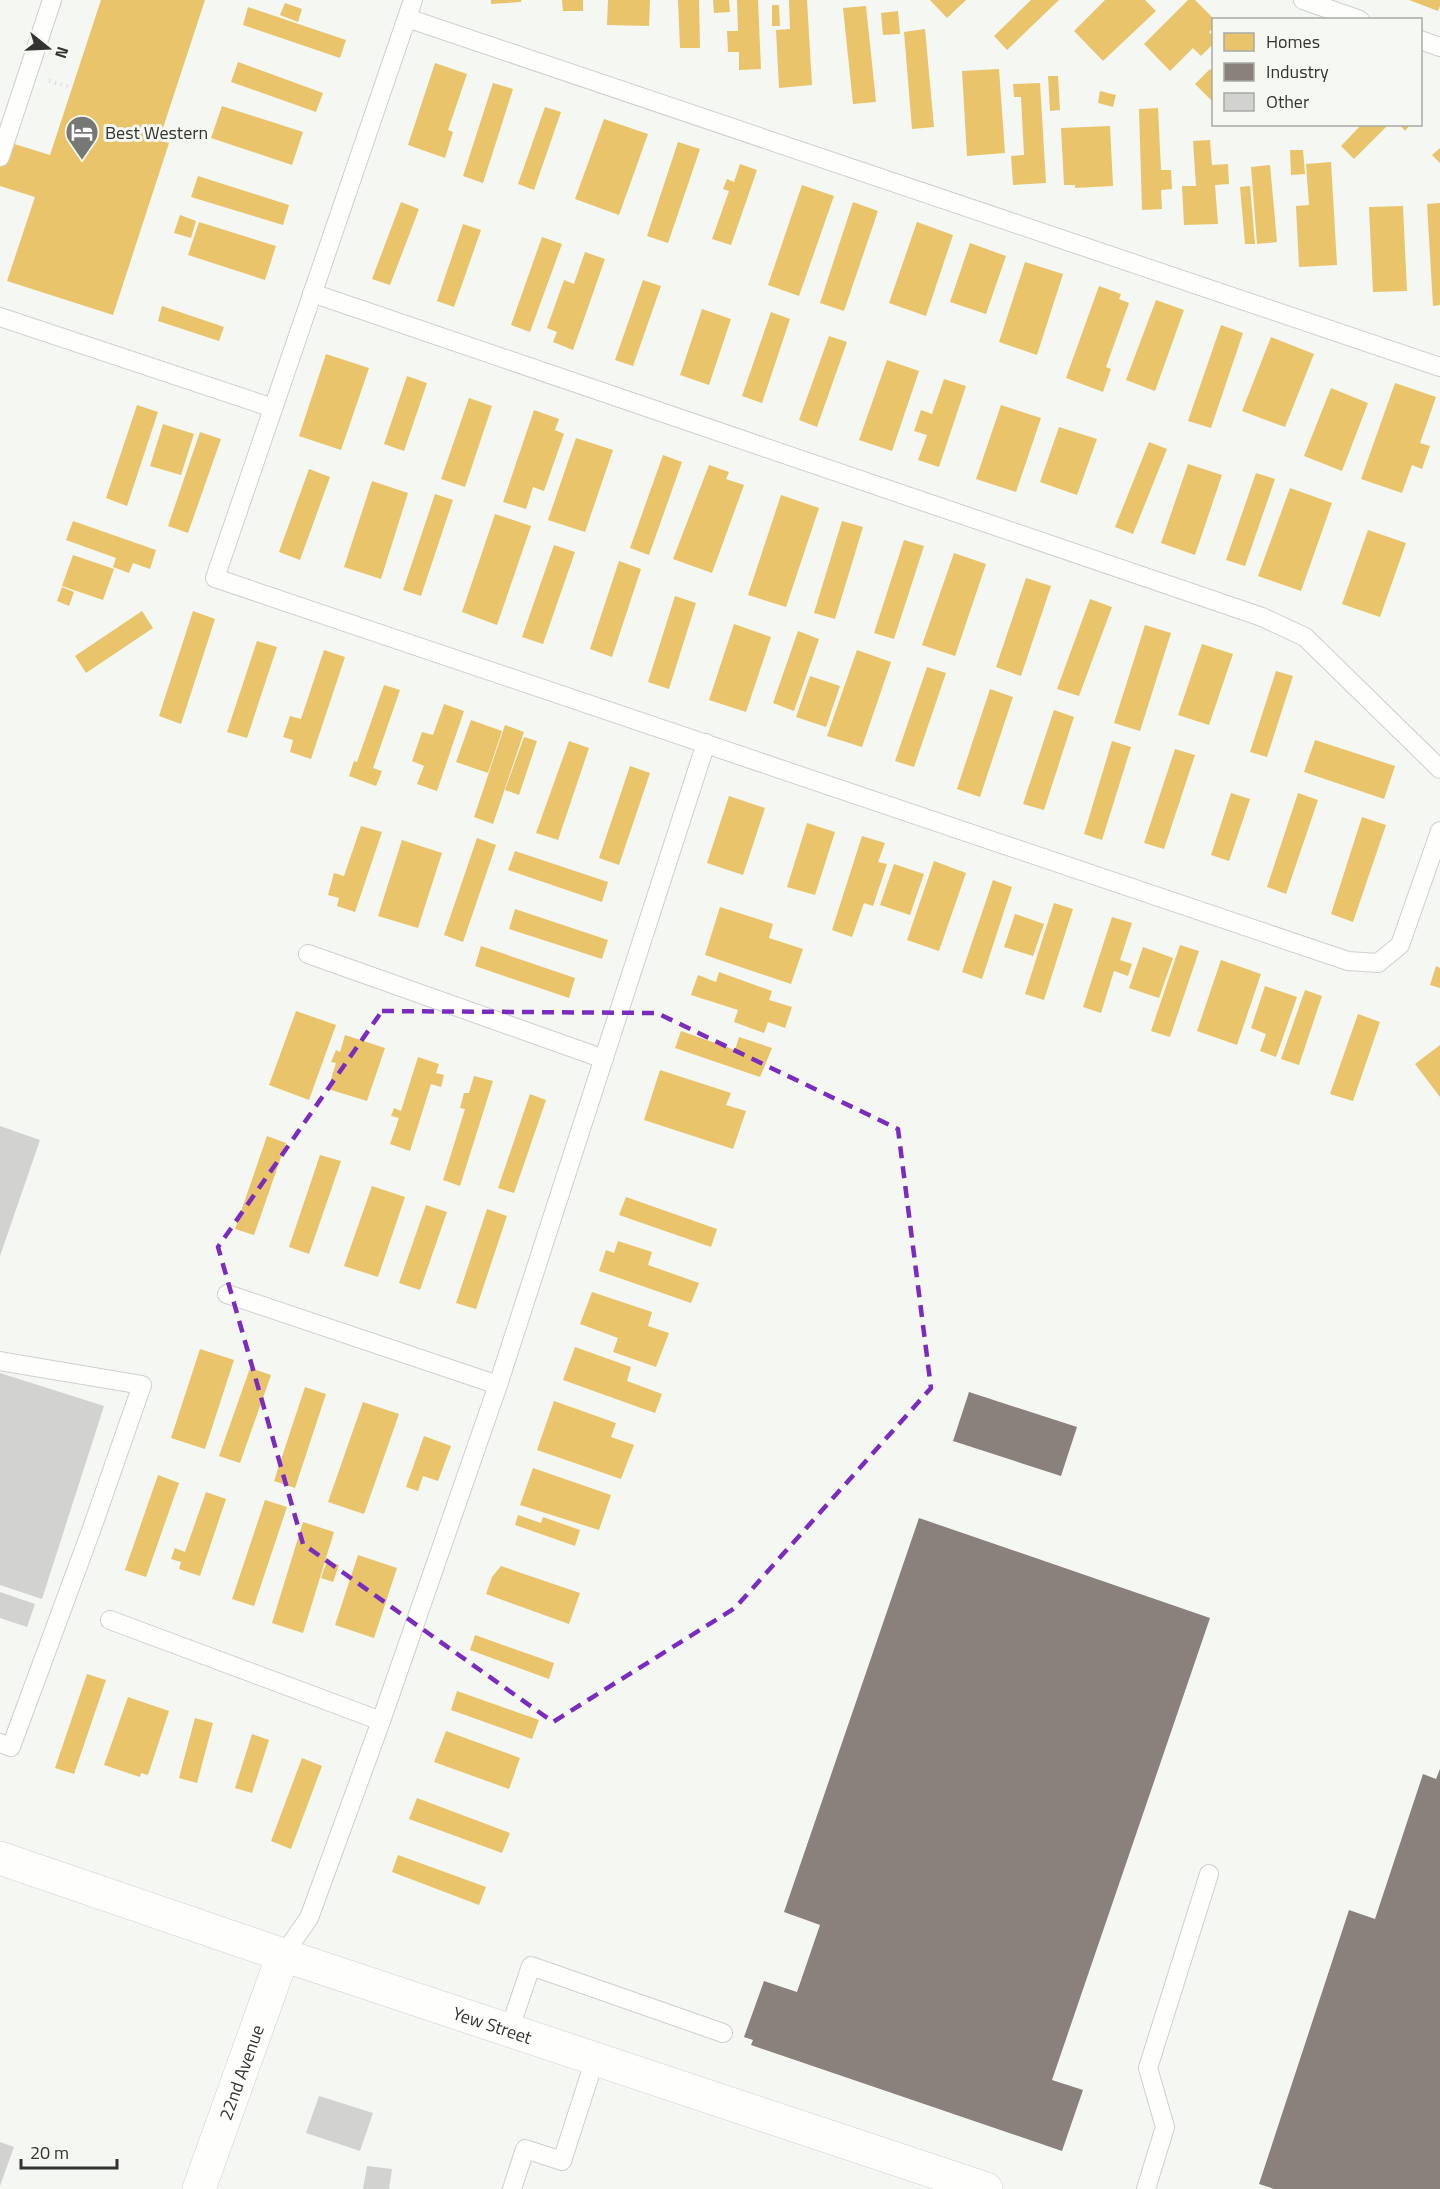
<svg xmlns="http://www.w3.org/2000/svg" width="1440" height="2189" font-family="'Titillium Web',sans-serif">
<rect width="100%" height="100%" fill="#f5f7f3"/>
<path fill="#e9c46a" d="M 101,0 L 205,0 L 159,140 L 169,143 L 113,315 L 7,281 L 35,197 L 0,186 L 0,167 L 8,142 L 50,155 Z
M 491,0 L 521,0 L 521,2 L 491,4 Z
M 562,0 L 583,0 L 583,11 L 563,11 Z
M 608,0 L 650,0 L 649,26 L 607,25 Z
M 678,0 L 699,0 L 700,48 L 680,48 Z
M 713,0 L 729,0 L 730,12 L 714,13 Z
M 737,0 L 758,0 L 761,69 L 739,70 L 739,52 L 728,52 L 727,31 L 738,31 Z
M 789,0 L 807,0 L 812,85 L 779,88 L 776,30 L 790,29 Z
M 930,0 L 966,0 L 947,18 Z
M 1031,0 L 1059,0 L 1007,50 L 994,36 Z
M 1105,0 L 1145,0 L 1156,11 L 1103,61 L 1074,31 Z
M 1188,0 L 1195,0 L 1214,19 L 1214,27 L 1209,32 L 1214,37 L 1214,43 L 1201,56 L 1193,48 L 1170,71 L 1144,44 Z
M 1409,0 L 1440,0 L 1440,6 L 1438,11 Z
M 285,3 L 302,9 L 298,22 L 280,15 Z
M 772,5 L 779,5 L 780,26 L 772,26 Z
M 866,6 L 876,102 L 853,104 L 843,8 Z
M 248,7 L 346,40 L 340,58 L 243,25 Z
M 898,11 L 900,34 L 883,35 L 881,13 Z
M 925,29 L 934,127 L 912,129 L 904,32 Z
M 238,62 L 323,93 L 316,112 L 231,82 Z
M 435,63 L 467,74 L 448,130 L 453,132 L 445,158 L 408,145 Z
M 999,69 L 1005,153 L 967,156 L 962,71 Z
M 1210,69 L 1214,73 L 1214,103 L 1195,84 Z
M 1048,76 L 1058,76 L 1060,110 L 1050,111 Z
M 493,83 L 513,89 L 483,183 L 463,176 Z
M 1040,83 L 1046,183 L 1013,185 L 1011,156 L 1024,155 L 1021,97 L 1014,97 L 1013,84 Z
M 1100,91 L 1116,95 L 1113,107 L 1098,103 Z
M 222,106 L 303,132 L 292,165 L 211,138 Z
M 545,107 L 561,112 L 534,190 L 518,184 Z
M 1158,108 L 1161,170 L 1171,170 L 1172,189 L 1161,190 L 1162,209 L 1142,210 L 1139,109 Z
M 604,119 L 648,134 L 619,215 L 575,199 Z
M 1362,124 L 1389,124 L 1354,159 L 1341,146 Z
M 1399,124 L 1411,124 L 1405,131 Z
M 1110,126 L 1113,186 L 1075,188 L 1075,185 L 1064,185 L 1061,128 Z
M 1210,140 L 1212,165 L 1228,164 L 1229,184 L 1215,185 L 1218,224 L 1184,225 L 1182,186 L 1196,186 L 1193,141 Z
M 678,142 L 700,149 L 668,243 L 647,236 Z
M 1440,148 L 1440,163 L 1432,155 Z
M 1290,150 L 1303,150 L 1305,174 L 1291,175 Z
M 1331,162 L 1337,265 L 1299,267 L 1296,206 L 1309,205 L 1306,164 Z
M 740,164 L 757,170 L 731,245 L 712,239 L 729,191 L 723,189 L 727,179 L 734,182 Z
M 1270,165 L 1277,242 L 1257,244 L 1251,167 Z
M 198,176 L 289,205 L 283,225 L 191,197 Z
M 802,185 L 834,196 L 799,296 L 768,285 Z
M 1250,186 L 1255,244 L 1245,244 L 1240,187 Z
M 401,202 L 419,209 L 390,285 L 372,279 Z
M 853,202 L 878,211 L 844,311 L 820,303 Z
M 1440,203 L 1440,305 L 1433,306 L 1427,204 Z
M 1403,206 L 1407,291 L 1373,292 L 1369,207 Z
M 180,215 L 196,221 L 191,238 L 174,233 Z
M 199,222 L 276,246 L 265,280 L 188,255 Z
M 917,222 L 953,235 L 926,316 L 889,303 Z
M 463,224 L 481,230 L 454,307 L 437,301 Z
M 542,237 L 562,244 L 530,332 L 511,325 Z
M 970,243 L 1006,256 L 986,314 L 950,302 Z
M 585,252 L 605,259 L 573,350 L 553,342 L 557,332 L 547,328 L 564,280 L 574,284 Z
M 1025,262 L 1063,274 L 1037,355 L 999,342 Z
M 643,280 L 661,286 L 633,366 L 615,360 Z
M 1099,286 L 1121,294 L 1119,299 L 1129,303 L 1106,367 L 1111,369 L 1103,392 L 1066,378 Z
M 1156,300 L 1184,310 L 1155,391 L 1126,380 Z
M 162,306 L 224,327 L 219,341 L 158,321 Z
M 702,309 L 731,319 L 709,385 L 680,375 Z
M 771,312 L 790,319 L 762,403 L 742,396 Z
M 1221,325 L 1243,333 L 1211,428 L 1188,421 Z
M 829,336 L 847,342 L 817,427 L 799,420 Z
M 1271,337 L 1314,354 L 1285,427 L 1242,411 Z
M 326,354 L 369,368 L 341,450 L 299,436 Z
M 887,360 L 919,371 L 892,451 L 859,440 Z
M 407,376 L 427,383 L 404,451 L 384,444 Z
M 944,379 L 966,386 L 939,467 L 918,460 L 927,435 L 914,431 L 921,410 L 932,414 Z
M 1395,383 L 1436,397 L 1420,443 L 1430,446 L 1422,469 L 1412,465 L 1402,493 L 1361,479 Z
M 1331,388 L 1368,403 L 1342,471 L 1304,456 Z
M 469,398 L 492,406 L 465,487 L 441,479 Z
M 137,405 L 158,412 L 127,506 L 106,498 Z
M 1001,405 L 1041,418 L 1016,492 L 976,479 Z
M 534,410 L 559,419 L 555,430 L 564,434 L 544,491 L 533,487 L 526,509 L 503,502 Z
M 163,424 L 194,434 L 181,475 L 150,466 Z
M 1059,427 L 1097,439 L 1077,495 L 1040,482 Z
M 200,432 L 221,439 L 188,533 L 168,526 Z
M 576,438 L 613,450 L 585,532 L 548,520 Z
M 1149,442 L 1167,449 L 1133,534 L 1115,527 Z
M 663,455 L 682,462 L 649,555 L 630,548 Z
M 1188,464 L 1222,475 L 1195,555 L 1161,543 Z
M 709,465 L 729,472 L 726,479 L 744,485 L 712,573 L 673,559 Z
M 309,469 L 330,477 L 300,560 L 279,552 Z
M 1256,473 L 1275,479 L 1245,566 L 1226,560 Z
M 372,481 L 408,493 L 381,579 L 344,567 Z
M 1290,488 L 1332,503 L 1301,591 L 1258,576 Z
M 435,494 L 453,500 L 421,596 L 403,590 Z
M 781,495 L 819,508 L 786,607 L 748,595 Z
M 495,514 L 531,526 L 497,625 L 462,612 Z
M 73,521 L 156,550 L 150,569 L 133,563 L 129,573 L 113,567 L 116,558 L 66,540 Z
M 842,521 L 863,527 L 835,619 L 814,613 Z
M 1368,530 L 1406,543 L 1380,617 L 1342,604 Z
M 904,540 L 924,546 L 894,639 L 874,633 Z
M 554,545 L 575,552 L 543,644 L 522,637 Z
M 954,553 L 986,564 L 955,656 L 922,645 Z
M 73,555 L 114,569 L 103,600 L 62,586 Z
M 619,561 L 641,569 L 612,657 L 590,649 Z
M 1026,578 L 1051,586 L 1021,676 L 996,667 Z
M 62,587 L 74,592 L 69,606 L 57,601 Z
M 675,596 L 696,603 L 669,689 L 648,682 Z
M 1090,599 L 1112,607 L 1079,696 L 1057,689 Z
M 142,611 L 153,628 L 86,673 L 75,656 Z
M 193,611 L 215,619 L 181,724 L 159,716 Z
M 734,624 L 771,637 L 746,712 L 709,700 Z
M 1145,625 L 1171,633 L 1140,731 L 1114,723 Z
M 798,631 L 819,639 L 794,711 L 773,703 Z
M 257,641 L 277,647 L 247,738 L 227,732 Z
M 1202,644 L 1233,654 L 1209,725 L 1178,715 Z
M 324,650 L 345,657 L 311,759 L 290,752 L 293,740 L 283,737 L 290,716 L 301,719 Z
M 857,650 L 891,662 L 862,747 L 827,736 Z
M 927,667 L 946,673 L 914,767 L 895,761 Z
M 1276,671 L 1293,676 L 1267,757 L 1250,752 Z
M 810,676 L 840,686 L 826,727 L 796,717 Z
M 384,685 L 400,690 L 373,768 L 382,771 L 376,786 L 349,776 L 354,761 L 357,762 Z
M 990,689 L 1013,697 L 980,797 L 957,789 Z
M 444,704 L 464,711 L 437,791 L 417,784 L 424,766 L 412,761 L 422,732 L 433,735 Z
M 1054,710 L 1074,717 L 1044,810 L 1023,804 Z
M 471,720 L 502,731 L 488,773 L 456,762 Z
M 505,725 L 524,732 L 493,824 L 474,817 Z
M 524,737 L 537,741 L 519,795 L 505,790 Z
M 1315,740 L 1395,766 L 1384,799 L 1304,772 Z
M 569,741 L 589,748 L 558,840 L 536,833 Z
M 1112,741 L 1131,747 L 1102,840 L 1084,834 Z
M 1175,749 L 1195,755 L 1164,849 L 1144,843 Z
M 630,766 L 650,773 L 619,865 L 599,858 Z
M 1231,793 L 1250,799 L 1229,861 L 1211,855 Z
M 1298,793 L 1318,800 L 1286,894 L 1267,887 Z
M 729,796 L 765,808 L 743,875 L 707,863 Z
M 1362,817 L 1386,825 L 1353,922 L 1331,914 Z
M 807,823 L 835,832 L 815,895 L 787,887 Z
M 361,826 L 382,832 L 355,912 L 337,906 L 339,898 L 328,895 L 334,873 L 344,876 Z
M 862,836 L 885,843 L 878,862 L 887,864 L 873,906 L 864,903 L 852,937 L 832,930 Z
M 477,838 L 496,845 L 463,942 L 444,935 Z
M 402,840 L 442,853 L 418,928 L 378,916 Z
M 515,851 L 608,882 L 602,902 L 508,870 Z
M 934,861 L 966,873 L 939,951 L 907,940 Z
M 894,864 L 924,874 L 910,915 L 880,905 Z
M 993,880 L 1012,887 L 982,979 L 962,972 Z
M 1054,903 L 1073,909 L 1044,1000 L 1025,994 Z
M 720,907 L 773,924 L 769,938 L 803,949 L 791,984 L 705,955 Z
M 515,909 L 608,940 L 602,959 L 509,929 Z
M 1015,914 L 1044,924 L 1033,956 L 1004,947 Z
M 1112,917 L 1132,923 L 1120,960 L 1132,964 L 1128,976 L 1114,971 L 1101,1013 L 1083,1007 Z
M 1180,945 L 1199,951 L 1170,1037 L 1151,1031 Z
M 481,946 L 575,978 L 569,998 L 475,966 Z
M 1143,947 L 1173,958 L 1159,998 L 1129,988 Z
M 1221,960 L 1261,974 L 1237,1045 L 1197,1031 Z
M 1436,966 L 1440,968 L 1440,988 L 1430,985 Z
M 719,972 L 772,991 L 769,1000 L 792,1007 L 785,1028 L 768,1022 L 764,1033 L 734,1022 L 738,1010 L 691,995 L 698,975 L 716,982 Z
M 1265,986 L 1297,997 L 1276,1057 L 1260,1051 L 1266,1034 L 1251,1028 Z
M 1305,990 L 1322,996 L 1299,1065 L 1281,1059 Z
M 296,1011 L 336,1025 L 309,1100 L 269,1085 Z
M 1358,1014 L 1380,1022 L 1353,1101 L 1330,1094 Z
M 681,1031 L 735,1050 L 739,1037 L 772,1048 L 760,1077 L 675,1048 Z
M 345,1035 L 385,1048 L 367,1101 L 328,1089 L 336,1063 L 331,1062 L 336,1050 L 340,1052 Z
M 1440,1045 L 1440,1097 L 1415,1064 Z
M 418,1057 L 439,1064 L 436,1073 L 444,1075 L 441,1087 L 431,1084 L 410,1151 L 390,1144 L 399,1118 L 391,1116 L 394,1108 L 401,1111 Z
M 660,1070 L 731,1093 L 726,1105 L 746,1111 L 733,1149 L 644,1120 Z
M 474,1076 L 493,1081 L 460,1186 L 443,1180 L 465,1109 L 460,1108 L 464,1093 L 469,1093 Z
M 530,1094 L 546,1100 L 514,1193 L 498,1188 Z
M 267,1136 L 286,1143 L 254,1235 L 235,1229 Z
M 320,1155 L 341,1161 L 309,1254 L 289,1247 Z
M 372,1186 L 405,1197 L 378,1277 L 344,1266 Z
M 626,1197 L 717,1229 L 711,1247 L 619,1215 Z
M 426,1205 L 447,1212 L 420,1290 L 399,1283 Z
M 487,1209 L 507,1216 L 476,1309 L 456,1303 Z
M 618,1241 L 652,1252 L 648,1265 L 699,1283 L 691,1303 L 599,1271 L 606,1250 L 614,1253 Z
M 592,1292 L 652,1312 L 648,1326 L 669,1333 L 656,1367 L 613,1352 L 618,1338 L 580,1324 Z
M 575,1347 L 631,1367 L 627,1381 L 662,1394 L 655,1413 L 563,1380 Z
M 200,1349 L 234,1360 L 205,1449 L 171,1438 Z
M 250,1368 L 271,1375 L 240,1463 L 219,1456 Z
M 305,1387 L 326,1394 L 295,1488 L 274,1481 Z
M 554,1401 L 616,1423 L 611,1437 L 634,1445 L 621,1479 L 537,1450 Z
M 363,1402 L 399,1414 L 364,1514 L 328,1502 Z
M 424,1436 L 451,1446 L 438,1481 L 423,1476 L 418,1491 L 406,1487 Z
M 533,1468 L 611,1495 L 599,1530 L 520,1505 Z
M 158,1475 L 179,1483 L 146,1577 L 125,1570 Z
M 206,1492 L 226,1499 L 200,1576 L 179,1569 L 181,1562 L 171,1559 L 175,1548 L 185,1552 Z
M 265,1500 L 287,1507 L 254,1606 L 232,1599 Z
M 518,1515 L 541,1523 L 543,1517 L 580,1530 L 575,1546 L 515,1525 Z
M 303,1522 L 334,1532 L 303,1633 L 272,1623 Z
M 358,1555 L 397,1568 L 374,1638 L 335,1625 Z
M 327,1561 L 339,1565 L 333,1582 L 321,1578 Z
M 501,1566 L 580,1593 L 569,1624 L 486,1594 L 492,1577 Z
M 475,1635 L 554,1663 L 549,1679 L 470,1650 Z
M 87,1674 L 106,1680 L 74,1774 L 55,1768 Z
M 457,1691 L 539,1720 L 532,1739 L 451,1710 Z
M 128,1697 L 169,1711 L 148,1775 L 141,1773 L 140,1777 L 104,1765 Z
M 195,1718 L 213,1723 L 197,1783 L 179,1778 Z
M 446,1731 L 520,1758 L 509,1789 L 434,1762 Z
M 252,1734 L 269,1740 L 252,1793 L 235,1788 Z
M 302,1758 L 322,1766 L 291,1849 L 271,1841 Z
M 417,1798 L 510,1833 L 502,1853 L 409,1819 Z
M 398,1855 L 486,1887 L 479,1905 L 392,1872 Z"/>
<path fill="#8a817c" d="M 969,1392 L 1077,1427 L 1061,1476 L 953,1441 Z
M 919,1518 L 1210,1618 L 1052,2080 L 1083,2090 L 1062,2151 L 751,2045 L 753,2040 L 744,2037 L 764,1981 L 797,1992 L 820,1925 L 784,1912 Z
M 1440,1769 L 1440,2189 L 1274,2189 L 1259,2184 L 1349,1910 L 1375,1919 L 1423,1774 L 1436,1779 Z"/>
<path fill="#d2d3d1" d="M 0,1126 L 40,1140 L 0,1256 Z
M 0,1373 L 104,1406 L 42,1599 L 0,1585 Z
M 0,1592 L 35,1604 L 27,1627 L 0,1618 Z
M 319,2096 L 373,2113 L 360,2151 L 306,2133 Z
M 0,2142 L 14,2147 L 0,2186 Z
M 367,2166 L 392,2169 L 389,2189 L 363,2189 Z"/>
<g fill="none" stroke-linecap="round" stroke-linejoin="round">
<g stroke="#cfd0ce" stroke-width="20">
<path id="service" d="M 413,0 L 215,578 L 1348,961 L 1378,963 L 1400,945 L 1440,831
M 1303,0 L 1360,20
M 407,18 L 1440,367
M 1420,40 L 1440,47
M 0,157 L 52,0
M 312,293 L 1262,617 L 1305,637 L 1440,769
M 0,317 L 273,408
M 308,954 L 604,1059
M 227,1294 L 498,1385
M 0,1361 L 142,1385 L 92,1528 L 11,1747 L 0,1743
M 110,1620 L 381,1721
M 283,1955 L 309,1918 L 381,1721 L 498,1385 L 706,743
M 509,2031 L 531,1966 L 723,2033
M 512,2189 L 525,2149 L 562,2161 L 595,2059
M 1146,2189 L 1165,2127 L 1148,2068 L 1209,1874"/>
</g>
<g stroke="#cfd0ce" stroke-width="34">
<g id="minor">
<path id="s1" d="M 0,1858 L 283,1955 L 986,2189"/>
<path id="s2" d="M 199,2189 L 283,1955"/>
</g>
</g>
<path stroke="#e0e0df" stroke-width="4" stroke-dasharray="1.5 4.5" stroke-linecap="butt" d="M 49,81 L 72,88"/>
<use href="#service" stroke="#fefefd" stroke-width="18"/>
<use href="#minor" stroke="#fefefd" stroke-width="33"/>
</g>
<path fill="none" stroke="#7b2cbf" stroke-width="4.5" stroke-dasharray="12 8" stroke-linejoin="round" d="M 382,1011 L 657,1013 L 898,1129 L 931,1388 L 735,1608 L 553,1722 L 303,1544 L 218,1247 Z"/>
<defs>
<g id="hotel-pin" transform="scale(1.725)"><path d="M0 17L-7.5 6A9.5 9.5 0 1 1 7.5 6Z" fill="#777875" stroke="#f6f8f2"/><path d="M-6-4.5h1.5V1H6V5H4.5V3h-9V5H-6ZM-4 0a1.8 1.8 0 1 1 3.6 0ZM.5 0V-2.5h3Q6-2.5 6 0Z" fill="#fff"/></g>
</defs>
<g fill-rule="evenodd">
<use href="#hotel-pin" x="82" y="132"/>
</g>
<g text-anchor="middle" dominant-baseline="central" stroke-width="6" stroke-linejoin="round" paint-order="stroke">
<g font-size="18" fill="#333331" stroke="#f6f8f2" text-anchor="start">
<text x="105" y="132">Best Western</text>
</g>
<g font-size="18" fill="#333331" stroke="#f6f8f2">
<text stroke="none"><textPath href="#s1" startOffset="520">Yew Street</textPath></text>
<text stroke="none"><textPath href="#s2" startOffset="124">22nd Avenue</textPath></text>
</g>
</g>
<rect x="1212" y="18" width="210" height="108" fill="#f6f8f2" stroke="#a8a9a5" stroke-width="1.5"/>
<rect x="1224" y="33" width="30" height="18" fill="#e9c46a" stroke="#a8a9a5" stroke-width="1.5"/>
<text x="1266" y="48" font-size="18" fill="#333331">Homes</text>
<rect x="1224" y="63" width="30" height="18" fill="#8a817c" stroke="#a8a9a5" stroke-width="1.5"/>
<text x="1266" y="78" font-size="18" fill="#333331">Industry</text>
<rect x="1224" y="93" width="30" height="18" fill="#d2d3d1" stroke="#a8a9a5" stroke-width="1.5"/>
<text x="1266" y="108" font-size="18" fill="#333331">Other</text>
<g transform="translate(48 48) rotate(108)" stroke="#f6f8f2" stroke-width="4.5" paint-order="stroke">
<path d="M0-4.5L10 22L0 15L-10 22Z" fill="#333331"/>
<text y="-9" font-size="16" font-weight="bold" text-anchor="middle" fill="#333331">N</text>
</g>
<path d="M21 2159v9h96v-9" fill="none" stroke="#333331" stroke-width="3"/>
<text x="30" y="2159" font-size="18" fill="#333331" stroke="#f6f8f2" stroke-width="4.5" paint-order="stroke">20 m</text>
</svg>
